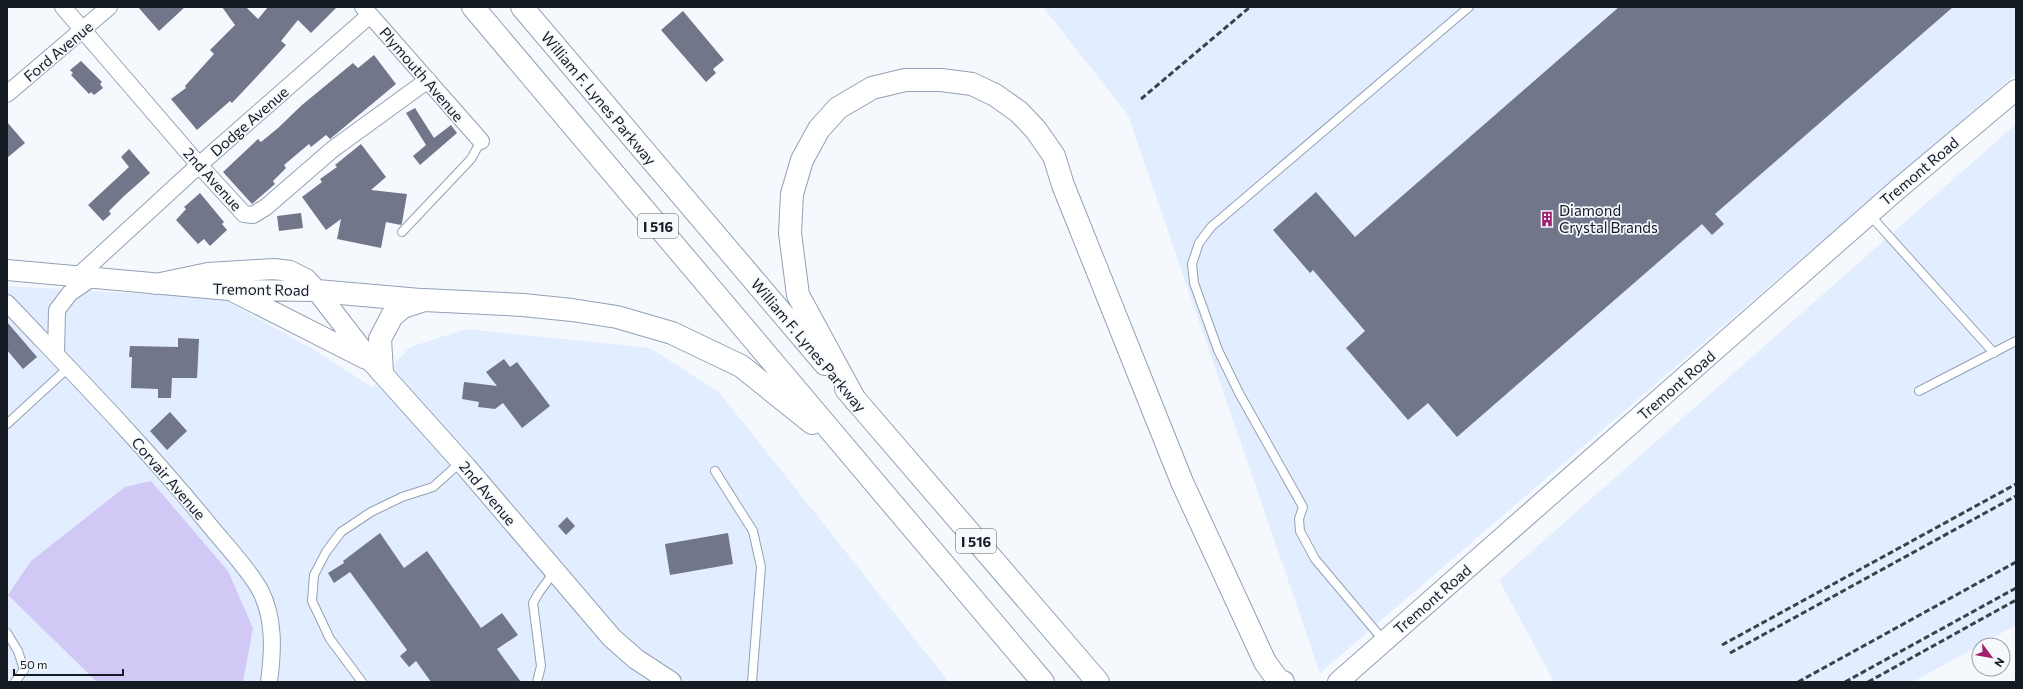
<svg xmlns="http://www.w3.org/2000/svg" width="2023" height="689" font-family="Commissioner,sans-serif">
<rect width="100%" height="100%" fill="#f5f9fd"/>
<path fill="#e2eeff" d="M 1043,7 L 2016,7 L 2016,74 L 1320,673 L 1128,115 Z
M 2016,124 L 2016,625 L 1913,682 L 1554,682 L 1499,580 Z
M 7,286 L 221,298 L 311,348 L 372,387 L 410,347 L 466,329 L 650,348 L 719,392 L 949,682 L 7,682 Z"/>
<path fill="#d1c8f6" d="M 151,481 L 228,571 L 253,628 L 243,682 L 97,682 L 8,595 L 31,561 L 125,487 Z"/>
<path fill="#71768b" d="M 138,7 L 185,7 L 159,31 Z
M 222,7 L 246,7 L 258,19 L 268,7 L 337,7 L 311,33 L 298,20 L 281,41 L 286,45 L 263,70 L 232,103 L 230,101 L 197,130 L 171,99 L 186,88 L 185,86 L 214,54 L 210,50 L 235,25 Z
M 1619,7 L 1953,7 L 1715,214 L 1724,224 L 1712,235 L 1702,224 L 1457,437 L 1428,403 L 1408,420 L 1346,348 L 1365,331 L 1313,270 L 1310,273 L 1273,230 L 1316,192 L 1355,237 Z
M 683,11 L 724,60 L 713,69 L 716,73 L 706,82 L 661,30 Z
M 374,55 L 396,84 L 330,139 L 326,135 L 311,147 L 309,144 L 284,165 L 286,168 L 273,181 L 275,184 L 252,204 L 223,172 L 258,139 L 261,142 L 278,128 L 302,105 L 353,63 L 358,68 Z
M 81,61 L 102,82 L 100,84 L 103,88 L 94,95 L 91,92 L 89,94 L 71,75 L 73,73 L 70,70 Z
M 415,108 L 434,138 L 451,125 L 457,133 L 420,165 L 413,156 L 426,145 L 406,113 Z
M 7,122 L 25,143 L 7,158 Z
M 361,144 L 386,177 L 371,190 L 407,194 L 402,223 L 401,225 L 386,222 L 381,248 L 337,239 L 341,219 L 326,230 L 302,197 L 322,182 L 320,179 L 337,167 L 335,165 Z
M 129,149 L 150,173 L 123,197 L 109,211 L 111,214 L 103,221 L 88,205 L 129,167 L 121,157 Z
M 200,193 L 224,222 L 222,224 L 227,230 L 210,246 L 204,239 L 198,244 L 176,220 L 186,209 L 184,207 Z
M 301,213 L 303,228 L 279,231 L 277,216 Z
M 7,322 L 37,357 L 23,369 L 7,350 Z
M 178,338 L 199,339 L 197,378 L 172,378 L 171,398 L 158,398 L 158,389 L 131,388 L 132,357 L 129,357 L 130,346 L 178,347 Z
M 504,359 L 510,367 L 517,362 L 550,406 L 522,428 L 503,403 L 495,409 L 478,407 L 479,402 L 462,399 L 464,382 L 497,386 L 486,372 Z
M 170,412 L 187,431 L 167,450 L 150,431 Z
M 567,517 L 575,526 L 566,535 L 558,526 Z
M 380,533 L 404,568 L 427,551 L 481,628 L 502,613 L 518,635 L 497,649 L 521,682 L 431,682 L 416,661 L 409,667 L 400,656 L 407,650 L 350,572 L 334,583 L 328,573 L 344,563 L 343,561 Z
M 728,533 L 733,564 L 670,575 L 665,544 Z"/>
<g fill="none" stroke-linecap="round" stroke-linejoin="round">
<g stroke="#93a1b5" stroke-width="10">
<path id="service" d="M 1869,214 L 1994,353
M 402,232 L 471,159 L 481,141
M 1919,391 L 2016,341
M 7,424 L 68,368
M 715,471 L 753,531 L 761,567 L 752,682
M 7,633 L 18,651 L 24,670 L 15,682
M 1384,641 L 1315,559 L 1300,531 L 1299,519 L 1303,507 L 1239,393 L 1218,350 L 1194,283 L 1192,264 L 1199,243 L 1211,227 L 1469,7
M 362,682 L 330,639 L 312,601 L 314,575 L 326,552 L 341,532 L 371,512 L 402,497 L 433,487 L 461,462
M 537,682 L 541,666 L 533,603 L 538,594 L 554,572"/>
</g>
<g stroke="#93a1b5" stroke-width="18">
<path id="minor" d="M 63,7 L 199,165 L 244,214 L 253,215 L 266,207 L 333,149 L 428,80
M 363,7 L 481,141
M 7,94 L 109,7
M 77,277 L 199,165 L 370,15
M 7,303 C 75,375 143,444 206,521 C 221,540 249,569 260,590 C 275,618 273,652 269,682
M 56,354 L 57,310 L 70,293 L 92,278"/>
</g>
<g stroke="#93a1b5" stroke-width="22">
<path id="tertiary" d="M 7,270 L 229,290 L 317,291
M 156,284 L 208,273 L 274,269 L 290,271 L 306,279 L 317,291 L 371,361 L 466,467 L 612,638 L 636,659 L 671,682
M 234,292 L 366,359
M 1338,682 L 1898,189 L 2016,90"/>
</g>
<g stroke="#93a1b5" stroke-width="24">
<path id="motorway" d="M 473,7 L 1043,682
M 522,7 L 825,364
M 317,291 L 420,300
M 382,372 L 380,339 L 392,316 L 403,307 L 424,300 L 523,305 L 572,310 L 617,317 L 672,333 L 741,366 L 812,423
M 846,389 L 1098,682
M 855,400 L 798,295 L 790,233 L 792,194 L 802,160 L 819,129 L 838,108 L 872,88 L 905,80 L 941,80 L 972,84 L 995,95 L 1019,112 L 1036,130 L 1054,156 L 1063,185 L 1182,482 L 1265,662 L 1278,680 L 1283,682"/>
</g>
<use href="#service" stroke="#fff" stroke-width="8"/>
<use href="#minor" stroke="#fff" stroke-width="16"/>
<use href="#tertiary" stroke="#fff" stroke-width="20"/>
<use href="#motorway" stroke="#fff" stroke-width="22"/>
<path stroke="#3c4248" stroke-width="3" stroke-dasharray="6 3" stroke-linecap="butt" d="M 1141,99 L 1250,7
M 1722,645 L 2016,484
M 1730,653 L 2016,496
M 1798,682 L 2016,562
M 1845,682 L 2016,588
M 1868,682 L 2016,600"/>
</g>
<defs>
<g id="building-bare" transform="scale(1.2)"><path d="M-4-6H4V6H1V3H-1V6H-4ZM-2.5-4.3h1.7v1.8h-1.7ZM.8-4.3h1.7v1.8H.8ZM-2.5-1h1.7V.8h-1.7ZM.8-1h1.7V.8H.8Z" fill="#a31f6d" stroke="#f5f9fd" stroke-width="2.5" paint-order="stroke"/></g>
</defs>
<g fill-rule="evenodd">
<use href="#building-bare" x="1547" y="219"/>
</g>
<g text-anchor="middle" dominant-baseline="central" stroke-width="3.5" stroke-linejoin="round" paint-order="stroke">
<g fill="#f5f9fd" stroke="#585e64" stroke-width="1">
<rect x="638" y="214" width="40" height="24" rx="3"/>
<rect x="956" y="529" width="40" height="24" rx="3"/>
</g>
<g font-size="14" font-weight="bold" fill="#151b22">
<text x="658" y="226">I 516</text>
<text x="976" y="541">I 516</text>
</g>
<g font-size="15" fill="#151b22" stroke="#f5f9fd">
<text transform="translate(58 51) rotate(-40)">Ford Avenue</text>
<text transform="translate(422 74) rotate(49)">Plymouth Avenue</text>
<text transform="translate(599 98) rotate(50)">William F. Lynes Parkway</text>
<text transform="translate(249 121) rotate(-41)">Dodge Avenue</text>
<text transform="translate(1919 171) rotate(-40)">Tremont Road</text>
<text transform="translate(213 179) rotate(48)">2nd Avenue</text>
<text transform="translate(261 289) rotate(1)">Tremont Road</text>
<text transform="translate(809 345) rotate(50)">William F. Lynes Parkway</text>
<text transform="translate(1676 385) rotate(-41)">Tremont Road</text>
<text transform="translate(169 478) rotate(49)">Corvair Avenue</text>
<text transform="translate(488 493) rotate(50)">2nd Avenue</text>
<text transform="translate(1432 599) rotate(-41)">Tremont Road</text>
</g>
<g font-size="15" fill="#151b22" stroke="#f5f9fd" text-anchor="start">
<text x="1559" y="210">Diamond<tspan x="1559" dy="17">Crystal Brands</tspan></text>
</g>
</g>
<rect width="2023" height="689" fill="none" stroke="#151b22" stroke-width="16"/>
<g transform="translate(1991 657) rotate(122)"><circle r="19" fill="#f5f9fd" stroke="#9ba0a5"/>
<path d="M0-3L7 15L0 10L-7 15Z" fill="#a31f6d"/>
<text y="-6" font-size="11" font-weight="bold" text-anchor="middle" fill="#151b22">N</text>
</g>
<path d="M14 669v6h109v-6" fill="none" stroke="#151b22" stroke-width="2"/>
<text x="20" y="669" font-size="12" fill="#151b22" stroke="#f5f9fd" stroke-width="3" paint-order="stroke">50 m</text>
</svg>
